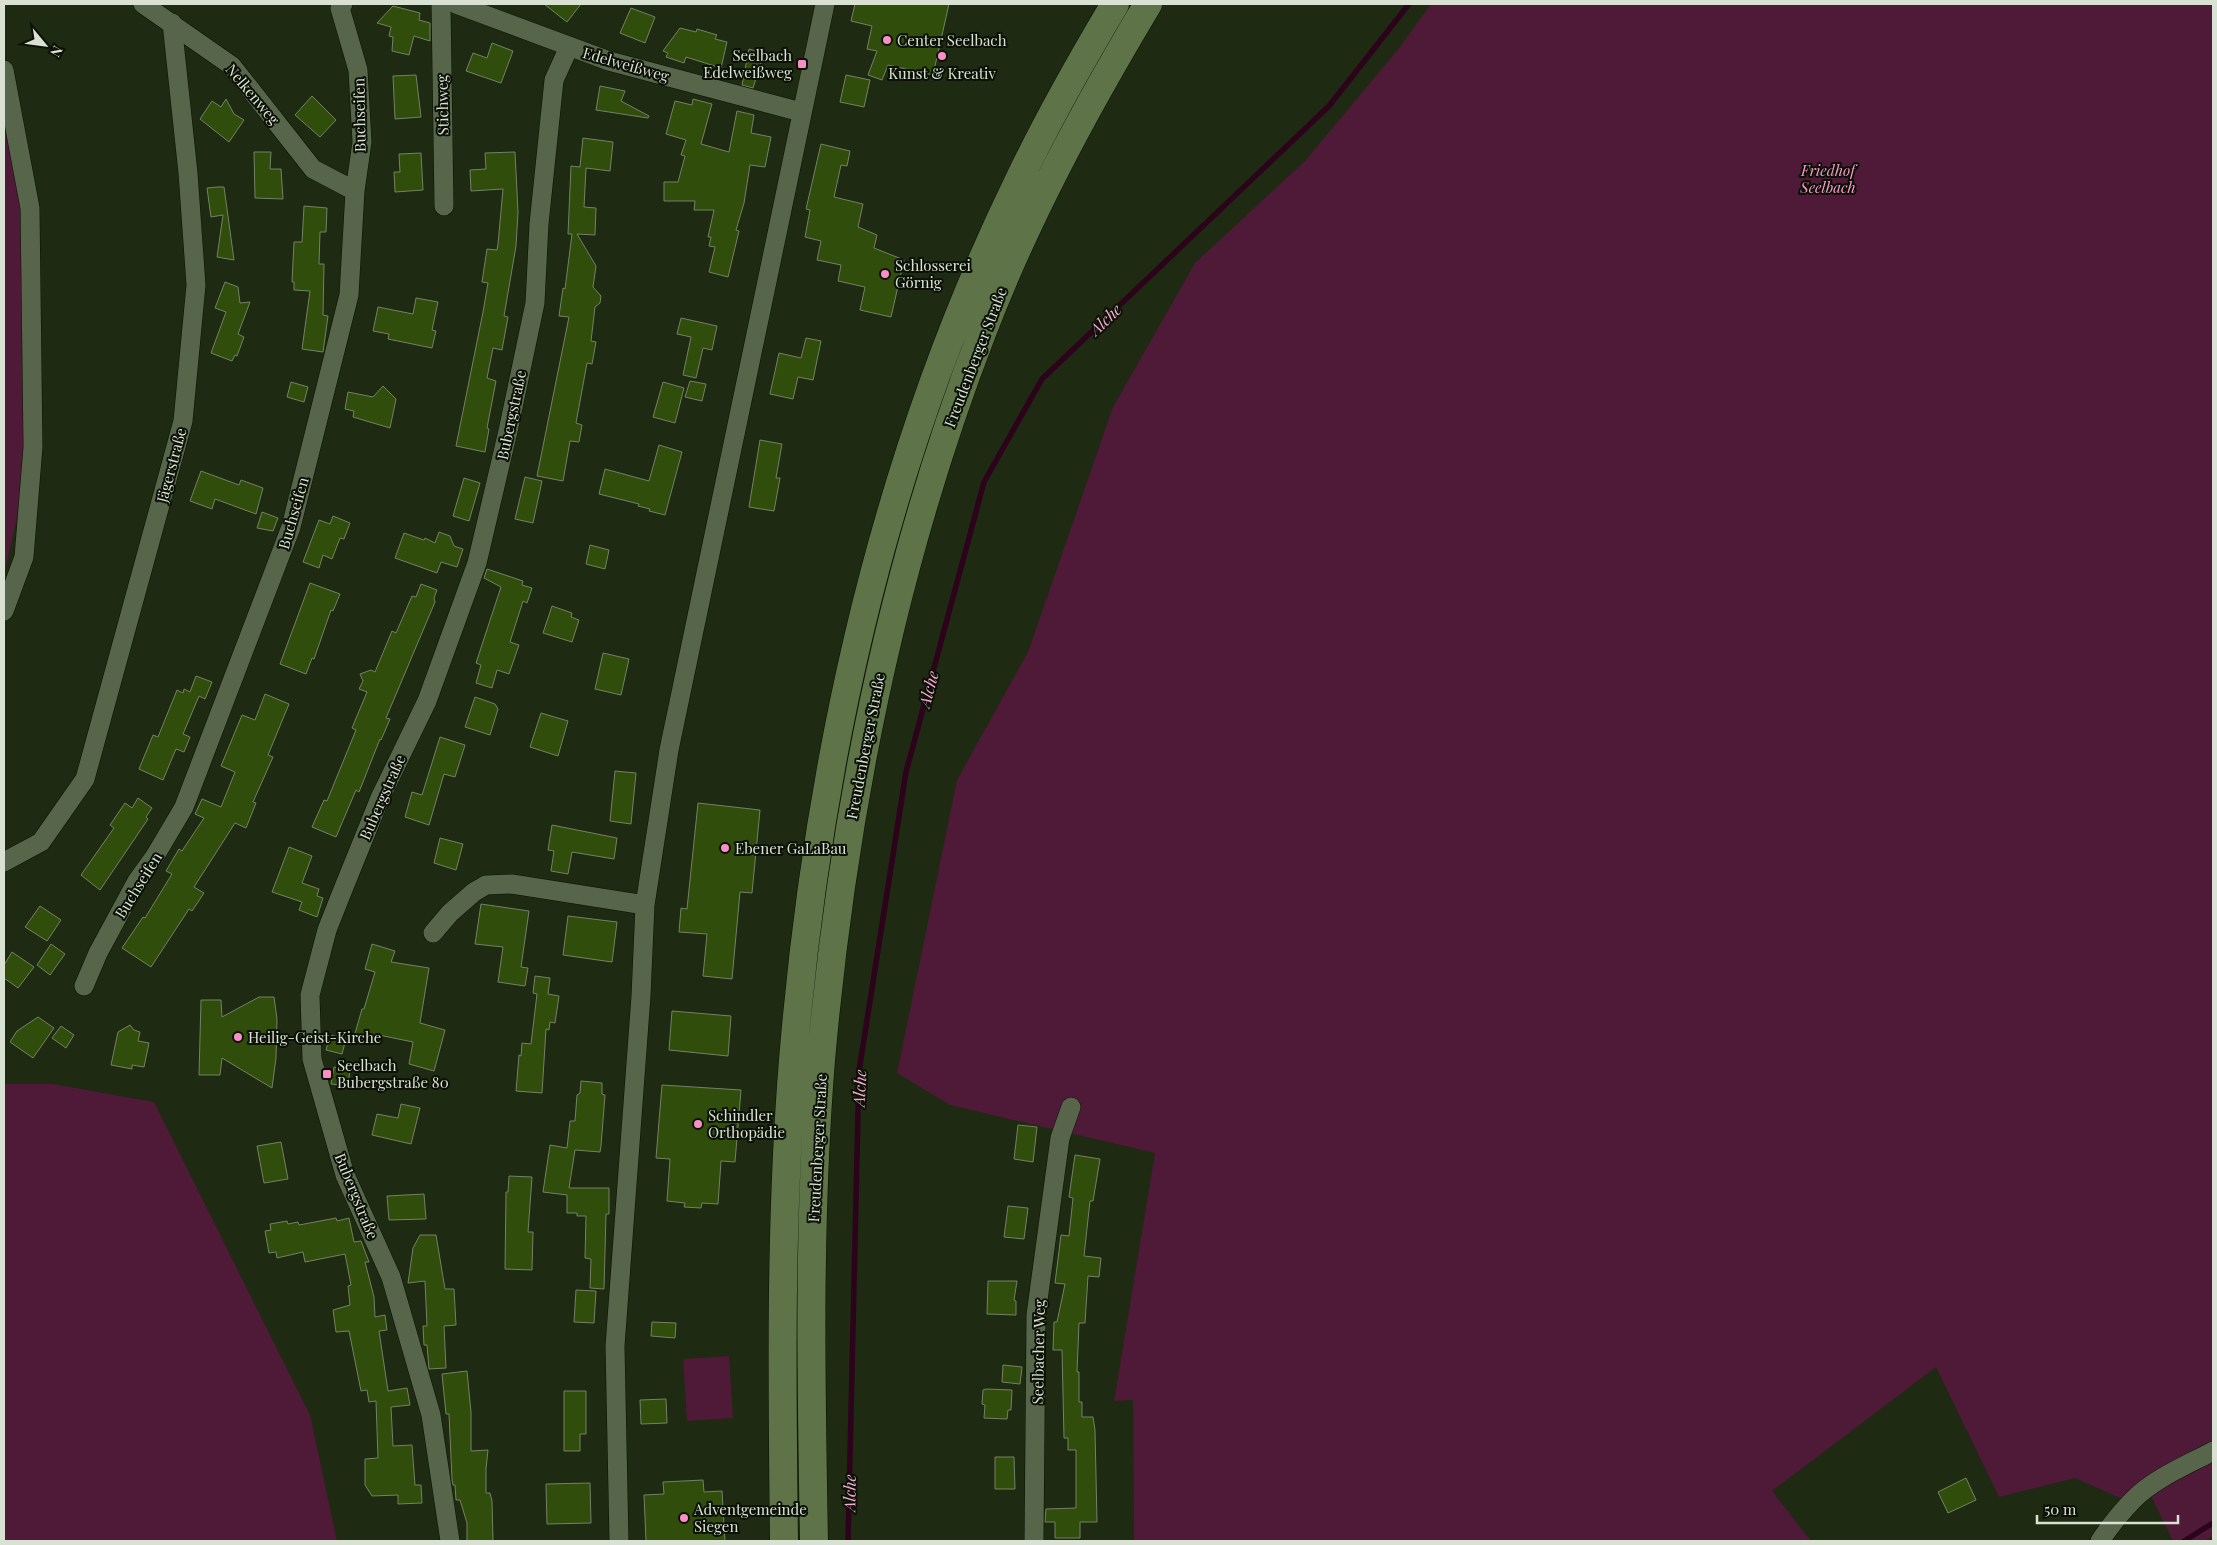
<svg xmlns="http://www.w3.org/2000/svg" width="2217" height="1545" font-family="'Playfair Display',serif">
<rect width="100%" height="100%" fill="#1e2a11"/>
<path fill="#4e1a37" d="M 1431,4 L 2213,4 L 2213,1536 L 2204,1541 L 2173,1541 L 2150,1494 L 2120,1498 L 2075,1478 L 1999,1497 L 1936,1367 L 1772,1491 L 1811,1541 L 1134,1541 L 1133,1400 L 1114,1401 L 1155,1153 L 950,1105 L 897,1073 L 957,780 L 1028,652 L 1113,407 L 1195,263 L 1305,161 L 1399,48 Z
M 4,55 L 26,144 L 41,409 L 4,575 Z
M 4,1084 L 53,1084 L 154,1102 L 310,1415 L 337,1541 L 4,1541 Z
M 729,1356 L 733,1418 L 687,1421 L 683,1359 Z"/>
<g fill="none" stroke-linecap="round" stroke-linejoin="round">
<path stroke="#2d031c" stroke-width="5.5" d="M 848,1541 L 859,1071 L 906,772 L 984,482 L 1042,379 L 1329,106 L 1409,4
M 2184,1541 L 2213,1523"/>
</g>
<path fill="#314d0b" stroke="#738266" d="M 544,4 L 581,4 L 567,22 Z
M 855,4 L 949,4 L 933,75 L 888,65 L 882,80 L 868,75 L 877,51 L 867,49 L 872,26 L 851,21 Z
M 393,6 L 420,13 L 419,20 L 430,23 L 430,41 L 414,36 L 409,55 L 392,51 L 393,37 L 389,36 L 391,27 L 377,23 Z
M 631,8 L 655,17 L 645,43 L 620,33 Z
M 680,28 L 696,32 L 697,29 L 717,35 L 715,39 L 727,42 L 721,68 L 686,57 L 684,63 L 666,57 L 668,53 L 663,51 Z
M 492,43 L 513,51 L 501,83 L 466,71 L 473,53 L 487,58 Z
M 749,49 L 764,53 L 753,88 L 742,85 Z
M 416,75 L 421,117 L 395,119 L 393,76 Z
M 846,75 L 870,80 L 864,107 L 840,102 Z
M 600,86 L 625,91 L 621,101 L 649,116 L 648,118 L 596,110 Z
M 312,96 L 336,120 L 320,137 L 295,115 Z
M 226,99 L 234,114 L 244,120 L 229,142 L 200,119 L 212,101 L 221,107 Z
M 693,99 L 712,104 L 701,144 L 729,152 L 737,111 L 754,115 L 751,133 L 771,137 L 765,167 L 750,165 L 744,203 L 736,230 L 739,231 L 728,277 L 709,272 L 715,247 L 709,246 L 711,237 L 708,237 L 714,210 L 694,210 L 695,201 L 664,201 L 664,182 L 678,182 L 685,156 L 681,155 L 686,140 L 666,134 L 675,101 L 692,105 Z
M 583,138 L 613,142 L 610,171 L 586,168 L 584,207 L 596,208 L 595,235 L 577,234 L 596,266 L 593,287 L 601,296 L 600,303 L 595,307 L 591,341 L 596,342 L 592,364 L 587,363 L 576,423 L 582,425 L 579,442 L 570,441 L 563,481 L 537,476 L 569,317 L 559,316 L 563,288 L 565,289 L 572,234 L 568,234 L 571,166 L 580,167 Z
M 821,144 L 850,151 L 847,166 L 841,165 L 834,197 L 863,204 L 858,227 L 877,235 L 874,248 L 904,260 L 891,317 L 860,310 L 865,287 L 838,281 L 841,265 L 817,260 L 821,241 L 805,237 L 810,210 L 806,209 Z
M 254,152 L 271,152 L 270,169 L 281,169 L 283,199 L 255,198 Z
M 515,152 L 518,212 L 516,246 L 504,316 L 508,317 L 502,350 L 493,348 L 487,378 L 496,381 L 487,428 L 489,429 L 485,452 L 456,446 L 483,312 L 488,283 L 482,282 L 487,249 L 497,250 L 498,244 L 503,189 L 471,191 L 470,170 L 486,169 L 485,153 Z
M 421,153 L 423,190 L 395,192 L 394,172 L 400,172 L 399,154 Z
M 217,187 L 224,187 L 234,260 L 217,257 L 223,215 L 211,217 L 207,188 Z
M 304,206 L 327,208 L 326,232 L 320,232 L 319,264 L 324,264 L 323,315 L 328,316 L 323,352 L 302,349 L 310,291 L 294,290 L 294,282 L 292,282 L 294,242 L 302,242 Z
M 225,282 L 238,287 L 240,303 L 250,302 L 238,334 L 244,337 L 237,356 L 235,355 L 232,361 L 211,353 L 226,312 L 215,308 Z
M 416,298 L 438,302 L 432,330 L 436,331 L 432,348 L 388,339 L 389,334 L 373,331 L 378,307 L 413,314 Z
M 681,318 L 717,326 L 712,350 L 703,348 L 696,378 L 683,375 L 691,337 L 677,334 Z
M 806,338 L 821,341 L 813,380 L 798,377 L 793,399 L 770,394 L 779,353 L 801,358 Z
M 690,381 L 706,384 L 702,401 L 685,397 Z
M 291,382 L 308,387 L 304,402 L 287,397 Z
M 663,382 L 684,388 L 675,423 L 653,417 Z
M 383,386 L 396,399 L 390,428 L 353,417 L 354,411 L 345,409 L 348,392 L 373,397 Z
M 760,440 L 782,444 L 776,478 L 780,478 L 774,511 L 749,507 Z
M 659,445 L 682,452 L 665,515 L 649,511 L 650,509 L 638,506 L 639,504 L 599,494 L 605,469 L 649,481 Z
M 201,471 L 239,485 L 241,480 L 263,488 L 256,514 L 215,499 L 212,509 L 190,501 Z
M 525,477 L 542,481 L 533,523 L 515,519 Z
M 464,478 L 480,483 L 469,521 L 453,516 Z
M 262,512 L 278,518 L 273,531 L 257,528 Z
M 333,516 L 350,523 L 344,539 L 340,538 L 332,559 L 323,555 L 319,568 L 303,562 L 319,520 L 330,524 Z
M 439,532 L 450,536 L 454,546 L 463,549 L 457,567 L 441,562 L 437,573 L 395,558 L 404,533 L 424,540 L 425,538 L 435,543 Z
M 590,545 L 609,550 L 605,569 L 586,564 Z
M 487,569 L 523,581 L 522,585 L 532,588 L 527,603 L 523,601 L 510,642 L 519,645 L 509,674 L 497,670 L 492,688 L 476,683 L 481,665 L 476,663 L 501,587 L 484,578 Z
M 310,583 L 340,594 L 333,611 L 331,610 L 314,659 L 312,658 L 306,674 L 280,664 Z
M 421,584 L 437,590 L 434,598 L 435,602 L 386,718 L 390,719 L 381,740 L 380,739 L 359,792 L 356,790 L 336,837 L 312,827 L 324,800 L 327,801 L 356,730 L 352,728 L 367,692 L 359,689 L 363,681 L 360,674 L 371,670 L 375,672 L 392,631 L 396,633 L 412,596 L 416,597 Z
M 552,606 L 572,613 L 571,617 L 579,620 L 572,642 L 543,633 Z
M 603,653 L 629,659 L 621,695 L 595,689 Z
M 196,676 L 212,682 L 205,699 L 199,696 L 183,734 L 190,737 L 184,752 L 176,749 L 163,780 L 139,769 L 153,735 L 158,737 L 177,690 L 183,693 L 184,689 L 190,692 Z
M 265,694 L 289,704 L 268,755 L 273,757 L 253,802 L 256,803 L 246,828 L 235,823 L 194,887 L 204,893 L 192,911 L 189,909 L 151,967 L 122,948 L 143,917 L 145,918 L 172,874 L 166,871 L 179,849 L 182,851 L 204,818 L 195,814 L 202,799 L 221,807 L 235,772 L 221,766 L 242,715 L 255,720 Z
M 475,697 L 495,704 L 498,709 L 490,735 L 465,727 Z
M 541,713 L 568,721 L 558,756 L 530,747 Z
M 440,737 L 465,745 L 455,777 L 444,774 L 429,825 L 405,817 L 412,792 L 422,795 Z
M 615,771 L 636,773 L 631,824 L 610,821 Z
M 138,798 L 152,808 L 146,817 L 148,819 L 100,890 L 81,875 L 114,828 L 110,825 L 125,803 L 132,808 Z
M 698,803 L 760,810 L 752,893 L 740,892 L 732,979 L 703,976 L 707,934 L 679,932 L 681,908 L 687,909 Z
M 552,825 L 617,838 L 614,859 L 572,852 L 568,874 L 551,871 L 554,851 L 548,850 Z
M 440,838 L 463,844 L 456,870 L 434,863 Z
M 289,847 L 312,856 L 302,883 L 319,889 L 317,896 L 323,898 L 317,917 L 299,910 L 302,902 L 272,892 Z
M 481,904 L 529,911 L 521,967 L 528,968 L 525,986 L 498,982 L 503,947 L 475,944 Z
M 40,906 L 61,920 L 47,941 L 25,927 Z
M 568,916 L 617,922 L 612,962 L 563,955 Z
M 51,944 L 65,954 L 50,975 L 37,965 Z
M 372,944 L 395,951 L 391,962 L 429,968 L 420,1023 L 445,1030 L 434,1071 L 409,1064 L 413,1042 L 379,1035 L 377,1044 L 354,1037 L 362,1009 L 364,1009 L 375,972 L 365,969 Z
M 12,952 L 34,967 L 18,988 L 4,978 L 4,965 Z
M 535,976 L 550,978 L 548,994 L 559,996 L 555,1023 L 550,1022 L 549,1030 L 546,1029 L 542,1093 L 516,1091 L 519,1055 L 521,1056 L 522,1043 L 531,1044 L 537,994 L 533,993 Z
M 259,997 L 274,997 L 277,1019 L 276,1058 L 272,1088 L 222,1058 L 220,1075 L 199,1075 L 201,1000 L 221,1000 L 222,1017 Z
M 672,1011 L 731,1016 L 728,1056 L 669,1050 Z
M 38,1017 L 54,1028 L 33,1058 L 10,1042 L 17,1031 Z
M 130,1025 L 134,1030 L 140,1032 L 138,1041 L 149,1043 L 144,1067 L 132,1065 L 132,1069 L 111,1065 L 118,1032 Z
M 61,1026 L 74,1035 L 66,1048 L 52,1038 Z
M 330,1035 L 346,1039 L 342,1054 L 326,1050 Z
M 334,1067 L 350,1070 L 348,1086 L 331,1084 Z
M 581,1081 L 602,1083 L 602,1094 L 605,1095 L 601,1146 L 600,1152 L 575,1150 L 569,1188 L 609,1188 L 609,1214 L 606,1214 L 604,1289 L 590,1288 L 591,1259 L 585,1258 L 586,1216 L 577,1216 L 577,1213 L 567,1213 L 567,1195 L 543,1192 L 550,1145 L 567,1148 L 570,1121 L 575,1121 L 577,1095 L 580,1093 Z
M 662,1085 L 741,1090 L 735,1162 L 721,1161 L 718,1204 L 702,1203 L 701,1208 L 684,1207 L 685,1203 L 667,1201 L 670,1159 L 656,1158 Z
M 401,1104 L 420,1108 L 411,1144 L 372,1135 L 377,1114 L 398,1118 Z
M 1018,1125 L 1037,1127 L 1033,1162 L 1014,1159 Z
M 281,1142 L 288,1179 L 264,1183 L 257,1146 Z
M 1075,1155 L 1100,1159 L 1093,1201 L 1090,1201 L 1084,1256 L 1101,1258 L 1099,1277 L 1088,1276 L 1085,1323 L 1079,1323 L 1077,1372 L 1079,1372 L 1079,1402 L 1082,1402 L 1082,1417 L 1093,1417 L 1095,1430 L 1097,1522 L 1080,1522 L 1080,1538 L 1055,1538 L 1055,1522 L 1045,1522 L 1046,1509 L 1076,1508 L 1076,1450 L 1068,1450 L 1068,1438 L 1064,1438 L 1062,1350 L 1053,1350 L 1054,1322 L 1057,1322 L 1065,1284 L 1055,1283 L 1061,1235 L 1069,1236 L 1073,1198 L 1069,1197 Z
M 509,1176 L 532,1177 L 528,1232 L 533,1232 L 532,1270 L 505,1269 L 506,1192 L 508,1192 Z
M 424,1194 L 426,1219 L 389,1220 L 387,1196 Z
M 1008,1206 L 1028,1208 L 1024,1239 L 1004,1237 Z
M 336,1218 L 337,1221 L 349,1218 L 354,1242 L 361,1241 L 369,1262 L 365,1262 L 374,1297 L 375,1317 L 385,1315 L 387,1330 L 379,1331 L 388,1391 L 407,1388 L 410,1405 L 391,1407 L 393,1446 L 412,1445 L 415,1485 L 421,1485 L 422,1503 L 398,1504 L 398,1495 L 372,1496 L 365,1485 L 365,1459 L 378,1458 L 376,1401 L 369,1402 L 367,1390 L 361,1391 L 349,1331 L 336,1332 L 333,1310 L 350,1305 L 348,1286 L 351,1285 L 345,1254 L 305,1262 L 303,1252 L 277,1258 L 276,1252 L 269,1253 L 265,1231 L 271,1230 L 270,1224 L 287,1221 L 288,1224 L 298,1222 L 299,1225 Z
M 420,1235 L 436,1235 L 445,1289 L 454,1289 L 456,1325 L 444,1326 L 446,1368 L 429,1369 L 427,1345 L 424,1345 L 423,1326 L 427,1326 L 425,1281 L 408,1283 L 413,1248 Z
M 988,1281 L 1017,1281 L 1014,1300 L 1016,1301 L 1016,1315 L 987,1314 Z
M 576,1290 L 596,1291 L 594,1323 L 574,1322 Z
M 652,1322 L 676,1323 L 675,1338 L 651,1336 Z
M 1003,1365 L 1022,1367 L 1020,1384 L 1002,1382 Z
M 467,1371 L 471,1412 L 471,1451 L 488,1450 L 486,1469 L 486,1493 L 490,1493 L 492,1501 L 493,1541 L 467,1541 L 467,1523 L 460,1500 L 456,1500 L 455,1485 L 453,1485 L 452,1479 L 449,1414 L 446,1414 L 442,1374 Z
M 986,1389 L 1012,1390 L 1011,1410 L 1008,1410 L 1007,1419 L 984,1418 L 985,1405 L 982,1404 L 983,1390 Z
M 564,1391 L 586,1391 L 586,1434 L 580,1434 L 580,1451 L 564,1451 Z
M 666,1399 L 667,1423 L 641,1424 L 640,1400 Z
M 995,1457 L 1014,1457 L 1015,1489 L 995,1489 Z
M 1966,1478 L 1976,1500 L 1948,1513 L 1938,1492 Z
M 703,1480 L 704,1492 L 722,1491 L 725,1541 L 646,1541 L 644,1495 L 664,1494 L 663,1482 Z
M 590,1483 L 591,1523 L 547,1524 L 546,1484 Z"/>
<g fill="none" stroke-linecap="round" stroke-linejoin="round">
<g stroke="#081300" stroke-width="20">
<path id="street" d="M 143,4 L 232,66 L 313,169 L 355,191
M 441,4 L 444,206
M 456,4 L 609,61 L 801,112
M 4,70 L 30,208 L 33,447 L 24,557 L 4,611
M 4,862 L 41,842 L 85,779 L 183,421 L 196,285 L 188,173 L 172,23
M 433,933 L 450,913 L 474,892 L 486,885 L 512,884 L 645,905
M 84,986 L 98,953 L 137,881 L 155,856 L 184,807 L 291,527 L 349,295 L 355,191 L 362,142 L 358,70 L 340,8 L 343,4
M 450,1541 L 431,1415 L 391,1277 L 345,1175 L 312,1059 L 310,995 L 327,930 L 340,897 L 380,798 L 427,701 L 477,563 L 508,431 L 535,303 L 539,224 L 554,80 L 569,47
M 619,1541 L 615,1346 L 641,996 L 645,905 L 669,750 L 825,4
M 1034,1541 L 1036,1315 L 1060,1138 L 1071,1107
M 2100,1541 C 2110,1526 2121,1512 2134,1499 C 2155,1478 2187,1465 2213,1451"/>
</g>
<g stroke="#081300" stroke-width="29">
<path id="secondary" d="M 784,1541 C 782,1381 780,1220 793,1060 C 818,757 885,454 1019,180 C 1048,119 1081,61 1115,4
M 814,1541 C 811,1381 808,1220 821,1060 C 843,812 892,566 982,333 C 1026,218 1085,109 1148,4"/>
</g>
<use href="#street" stroke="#57654a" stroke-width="19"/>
<use href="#secondary" stroke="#5e7348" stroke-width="28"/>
</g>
<g fill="#fa8fc6" stroke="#0b1107" stroke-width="2">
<circle cx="887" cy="40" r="5"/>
<circle cx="942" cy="56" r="5"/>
<rect x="797" y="59" width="10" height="10" rx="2.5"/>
<circle cx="885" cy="274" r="5"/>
<circle cx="725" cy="848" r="5"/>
<circle cx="238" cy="1037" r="5"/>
<rect x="322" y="1069" width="10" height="10" rx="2.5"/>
<circle cx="698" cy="1124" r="5"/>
<circle cx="684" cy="1518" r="5"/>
</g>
<g text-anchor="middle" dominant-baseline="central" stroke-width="4" stroke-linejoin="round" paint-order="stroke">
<g font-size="15" fill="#d9e2d2" stroke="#0b1107" text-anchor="start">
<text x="897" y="40">Center Seelbach</text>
<text x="792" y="55" text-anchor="end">Seelbach<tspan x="792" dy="17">Edelweißweg</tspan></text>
<text x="942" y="73" text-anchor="middle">Kunst &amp; Kreativ</text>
<text x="895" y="265">Schlosserei<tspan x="895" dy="17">Görnig</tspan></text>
<text x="735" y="848">Ebener GaLaBau</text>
<text x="248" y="1037">Heilig-Geist-Kirche</text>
<text x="337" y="1065">Seelbach<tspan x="337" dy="17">Bubergstraße 80</tspan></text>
<text x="708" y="1115">Schindler<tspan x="708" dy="17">Orthopädie</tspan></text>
<text x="694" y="1509">Adventgemeinde<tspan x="694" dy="17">Siegen</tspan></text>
</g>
<g font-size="15" fill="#d9e2d2" stroke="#0b1107">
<text transform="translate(626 64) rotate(16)">Edelweißweg</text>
<text transform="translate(253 94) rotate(50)">Nelkenweg</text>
<text transform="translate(442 105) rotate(-91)">Stichweg</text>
<text transform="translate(359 115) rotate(-91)">Buchseifen</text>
<text transform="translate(975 357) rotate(-69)">Freudenberger Straße</text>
<text transform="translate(511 415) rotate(-78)">Bubergstraße</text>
<text transform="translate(171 465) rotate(-75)">Jägerstraße</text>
<text transform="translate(293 513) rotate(-74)">Buchseifen</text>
<text transform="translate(865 746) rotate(-79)">Freudenberger Straße</text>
<text transform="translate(382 797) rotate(-66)">Bubergstraße</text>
<text transform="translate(138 885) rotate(-58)">Buchseifen</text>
<text transform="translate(817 1148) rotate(-87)">Freudenberger Straße</text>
<text transform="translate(357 1196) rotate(68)">Bubergstraße</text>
<text transform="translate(1038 1352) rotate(-89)">Seelbacher Weg</text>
</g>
<g font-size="15" font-style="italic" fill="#fa9bcb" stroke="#0b1107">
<text x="1828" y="170">Friedhof<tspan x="1828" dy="17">Seelbach</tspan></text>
</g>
<g font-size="16" font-style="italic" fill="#f7aacf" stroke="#0b1107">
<text transform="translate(1105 319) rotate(-44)">Alche</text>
<text transform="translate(928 689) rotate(-75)">Alche</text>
<text transform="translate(859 1088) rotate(-87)">Alche</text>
<text transform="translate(849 1493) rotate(-89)">Alche</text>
</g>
</g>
<rect width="2217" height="1545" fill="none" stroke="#d9e2d2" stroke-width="10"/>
<g transform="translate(45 45) rotate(119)" stroke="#0b1107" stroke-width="4" paint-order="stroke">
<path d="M0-4L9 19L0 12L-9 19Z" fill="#d9e2d2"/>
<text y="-8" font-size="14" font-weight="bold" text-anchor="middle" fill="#d9e2d2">N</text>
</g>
<path d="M2037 1515v8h141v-8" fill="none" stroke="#d9e2d2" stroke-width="2.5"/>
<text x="2044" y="1515" font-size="15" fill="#d9e2d2" stroke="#0b1107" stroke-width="4" paint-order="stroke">50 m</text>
</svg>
